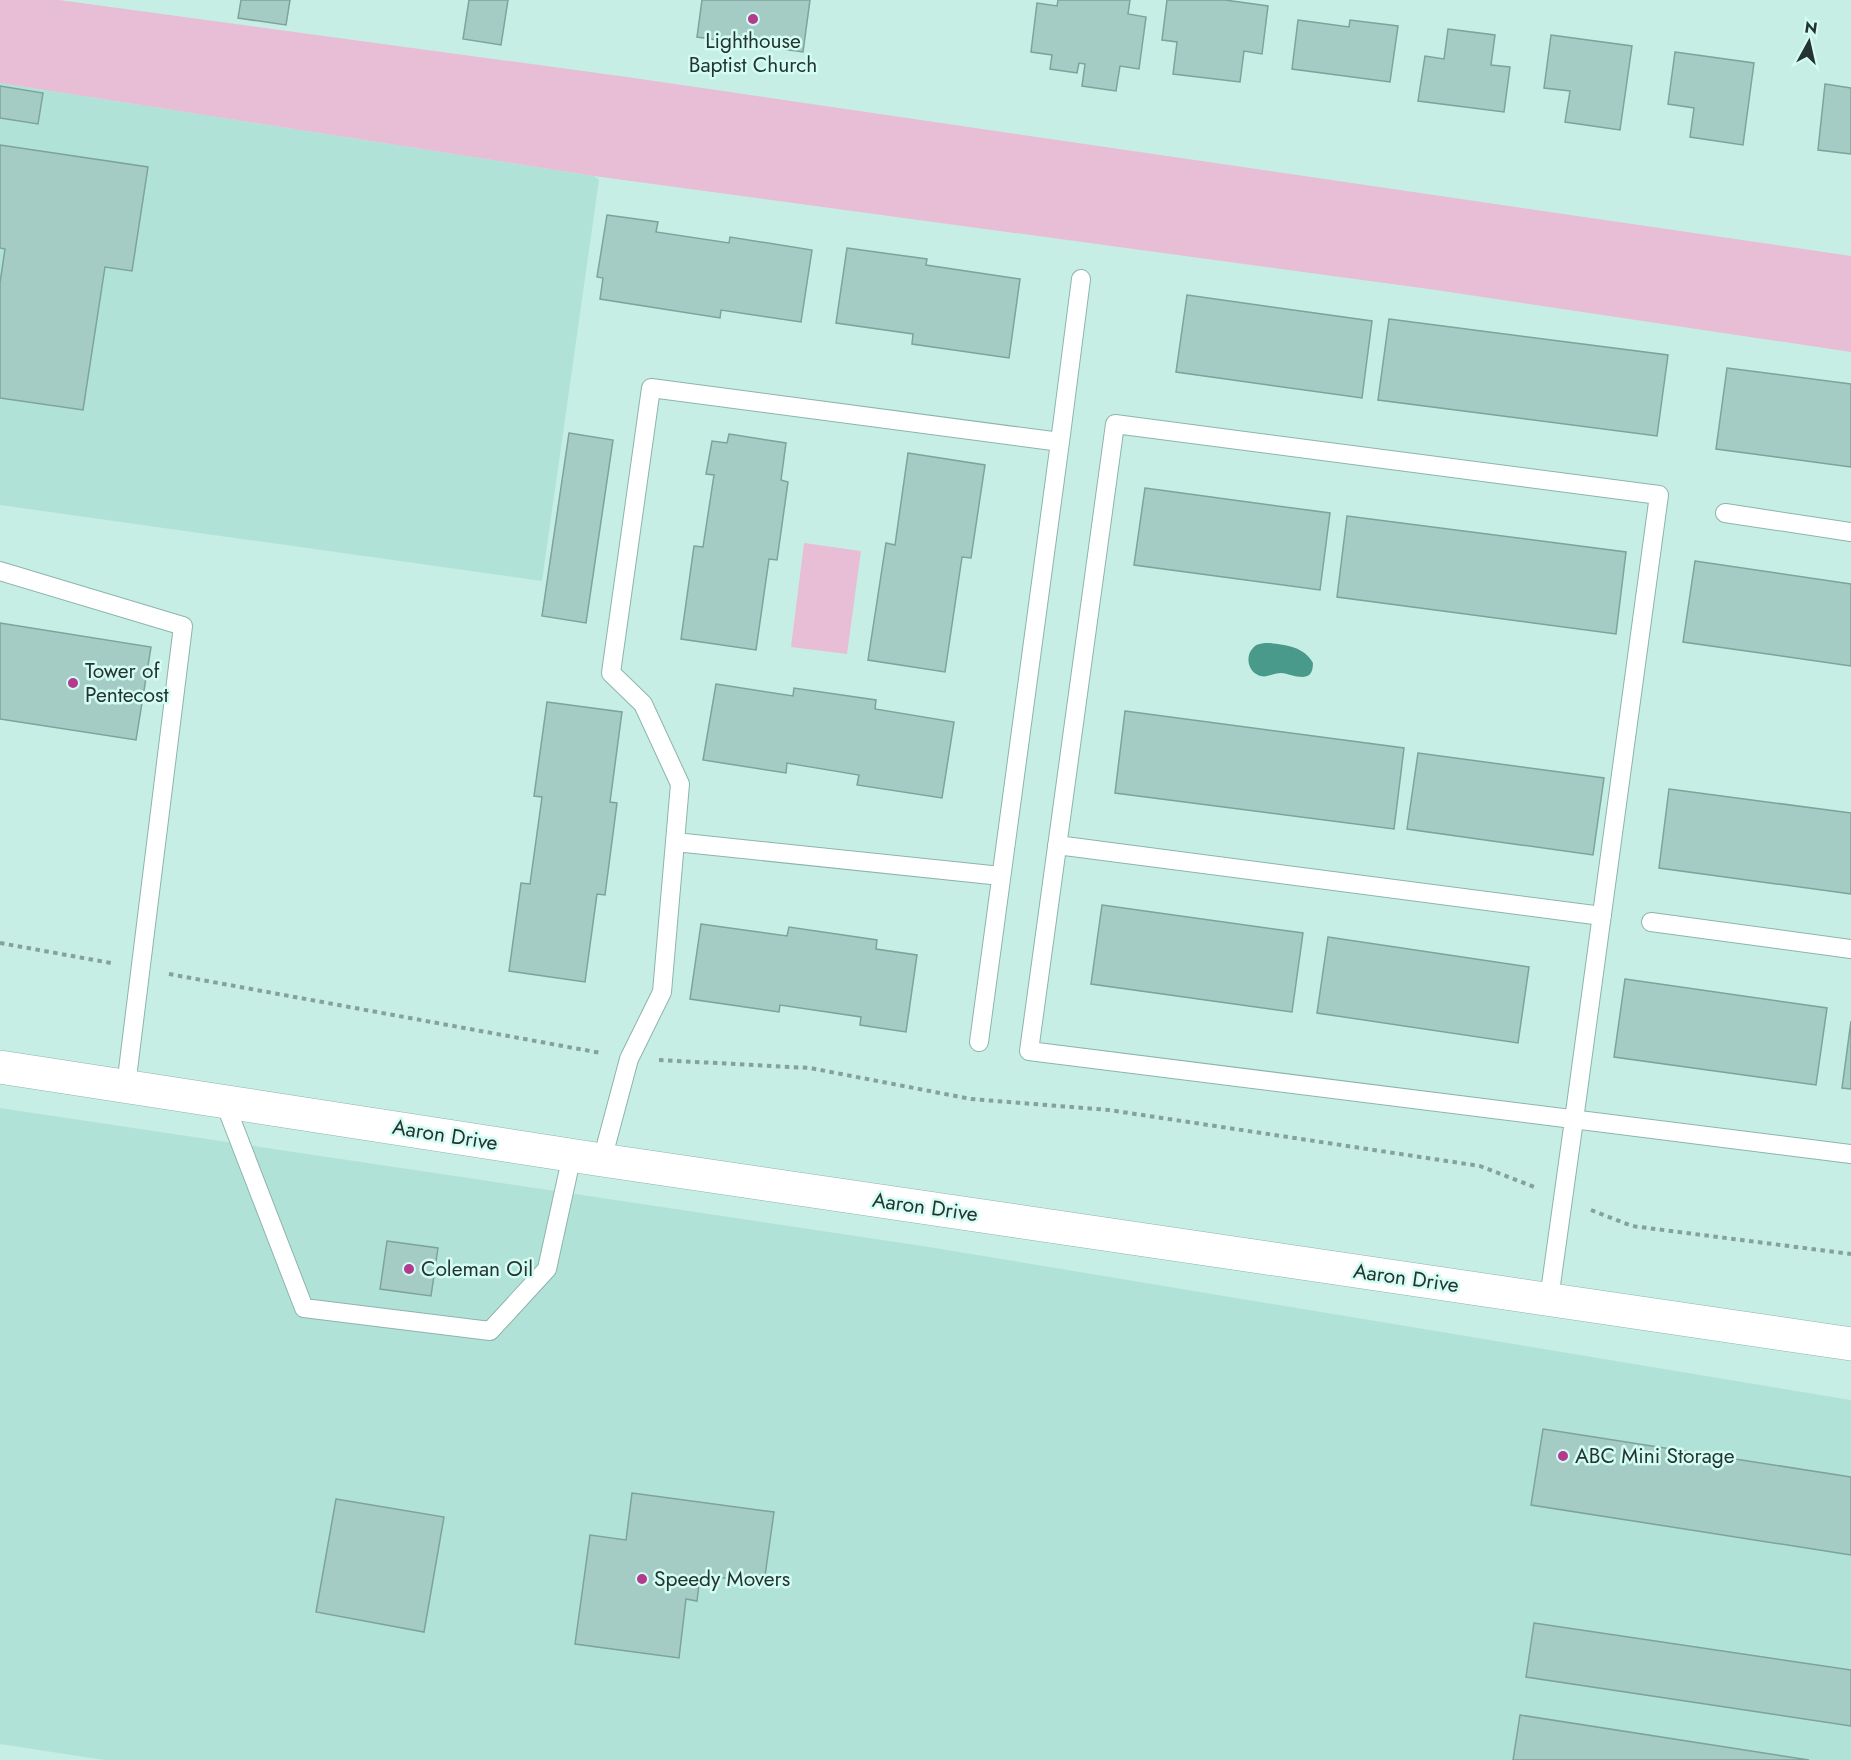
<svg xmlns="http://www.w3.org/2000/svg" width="1851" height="1760" font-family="Jost,sans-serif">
<rect width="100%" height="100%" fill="#c6eee5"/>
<path fill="#b1e2d8" d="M 0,83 L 594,176 L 599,180 L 542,581 L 0,505 Z
M 0,1108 L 929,1247 L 1851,1400 L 1851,1760 L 104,1760 L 0,1744 Z"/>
<path fill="#e7bed6" d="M 0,0 L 59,0 L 627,77 L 1851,256 L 1851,352 L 1429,289 L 594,176 L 0,83 Z
M 804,543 L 861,551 L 847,654 L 791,647 Z"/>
<path fill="#4a9a8b" d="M 1270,643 C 1286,645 1305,647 1313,663 C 1313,686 1293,674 1281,673 C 1273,673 1266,679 1258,675 C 1248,671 1245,656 1253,648 C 1257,643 1264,643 1270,643 Z"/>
<path fill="#a5ccc4" stroke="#7da39b" stroke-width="1.5" d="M 241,0 L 290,0 L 286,25 L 238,18 Z
M 469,0 L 508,0 L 501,45 L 463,39 Z
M 702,0 L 810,0 L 803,52 L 697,37 Z
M 1058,0 L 1130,0 L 1128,14 L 1146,17 L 1139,69 L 1120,66 L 1116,91 L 1082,86 L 1085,64 L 1079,63 L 1077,73 L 1050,69 L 1052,55 L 1031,52 L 1037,3 L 1057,6 Z
M 1167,0 L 1225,0 L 1268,6 L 1262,54 L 1244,51 L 1240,82 L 1173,74 L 1177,42 L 1162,40 Z
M 1298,20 L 1349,27 L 1350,20 L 1398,26 L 1390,82 L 1292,69 Z
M 1448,29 L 1495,35 L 1491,65 L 1510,67 L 1504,112 L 1418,101 L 1425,56 L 1444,59 Z
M 1551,35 L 1632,46 L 1620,130 L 1565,122 L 1570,91 L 1544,88 Z
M 1675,52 L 1754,63 L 1743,145 L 1690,137 L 1694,108 L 1668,104 Z
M 1825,84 L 1851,88 L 1851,154 L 1818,150 Z
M 0,86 L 43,93 L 38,124 L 0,118 Z
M 0,145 L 148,167 L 132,271 L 105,267 L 83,410 L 0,398 L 0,283 L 5,249 L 0,248 Z
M 607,215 L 658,222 L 656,232 L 729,243 L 730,237 L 812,250 L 801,322 L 721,310 L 720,318 L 600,299 L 603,278 L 597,277 Z
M 847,248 L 927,259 L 926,265 L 1020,279 L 1009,358 L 912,344 L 913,334 L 836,323 Z
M 1187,295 L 1372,321 L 1362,398 L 1176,372 Z
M 1389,319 L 1668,355 L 1657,436 L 1378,400 Z
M 1727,368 L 1851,384 L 1851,467 L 1716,449 Z
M 569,433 L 613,440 L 586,623 L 542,616 Z
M 729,434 L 786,443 L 781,480 L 788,482 L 777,560 L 769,559 L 756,650 L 681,639 L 694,546 L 703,547 L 714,475 L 706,474 L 712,441 L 727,443 Z
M 908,453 L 985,465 L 971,558 L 962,557 L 945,672 L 868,660 L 886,543 L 895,545 Z
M 1145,488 L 1330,513 L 1320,590 L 1134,565 Z
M 1347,516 L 1626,552 L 1616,634 L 1337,597 Z
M 1695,561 L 1851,584 L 1851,666 L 1683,642 Z
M 0,623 L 151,647 L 136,740 L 0,719 Z
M 716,684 L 793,696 L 794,688 L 876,700 L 875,709 L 954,722 L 942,798 L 857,785 L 859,775 L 787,763 L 786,773 L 703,760 Z
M 547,702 L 622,712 L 610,802 L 617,803 L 605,895 L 597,894 L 585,982 L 509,971 L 521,883 L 530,884 L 542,797 L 534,796 Z
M 1125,711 L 1404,748 L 1394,829 L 1115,793 Z
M 1418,753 L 1604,778 L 1593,855 L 1407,829 Z
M 1669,789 L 1851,813 L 1851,894 L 1659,868 Z
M 1102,905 L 1303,933 L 1292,1012 L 1091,984 Z
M 701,924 L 787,936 L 789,927 L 877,940 L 876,949 L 917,955 L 906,1032 L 860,1025 L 861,1017 L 780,1005 L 779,1012 L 690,999 Z
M 1328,937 L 1529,967 L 1518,1043 L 1317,1013 Z
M 1625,979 L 1827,1008 L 1816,1085 L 1614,1057 Z
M 1851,1021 L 1851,1089 L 1842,1088 Z
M 387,1241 L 438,1248 L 431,1296 L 380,1289 Z
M 1543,1429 L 1851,1477 L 1851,1555 L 1531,1505 Z
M 632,1493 L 774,1512 L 764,1583 L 700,1575 L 697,1601 L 686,1599 L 679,1658 L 575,1644 L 590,1535 L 626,1540 Z
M 336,1499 L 444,1517 L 424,1632 L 316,1612 Z
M 1534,1623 L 1851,1670 L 1851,1726 L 1526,1677 Z
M 1520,1715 L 1809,1760 L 1513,1760 Z"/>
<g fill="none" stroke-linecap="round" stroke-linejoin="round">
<g stroke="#8db4ac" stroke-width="20">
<path id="service" d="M 1060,442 L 1081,279
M 1725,513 L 1851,532
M 0,571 L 183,626 L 126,1086
M 675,842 L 1001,876
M 1057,845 L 1602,916
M 1651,922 L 1851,949
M 224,1101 L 304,1308 L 490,1331 L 547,1269 L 572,1155
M 602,1160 L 629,1059 L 662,992 L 680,784 L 643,704 L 611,673 L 651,388 L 1060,442 L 979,1042
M 1549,1299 L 1574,1120 L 1659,495 L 1115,424 L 1029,1051 L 1851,1154"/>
</g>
<g stroke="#8db4ac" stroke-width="34">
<path id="tertiary" d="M 0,1067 L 602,1160 L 1851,1344"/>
</g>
<path stroke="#84a29b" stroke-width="4" stroke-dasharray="4.5 4.5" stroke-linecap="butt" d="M 0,943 L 111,963
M 169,974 L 601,1053
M 659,1060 L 810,1068 L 971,1099 L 1109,1110 L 1480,1166 L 1537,1188
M 1591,1210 L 1632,1226 L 1851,1254"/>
<use href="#service" stroke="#fff" stroke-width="18"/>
<use href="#tertiary" stroke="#fff" stroke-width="33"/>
</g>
<g fill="#b33a8e" stroke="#d3fcf2" stroke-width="2">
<circle cx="753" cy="19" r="6"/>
<circle cx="73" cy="683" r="6"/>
<circle cx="409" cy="1269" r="6"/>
<circle cx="1563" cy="1456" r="6"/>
<circle cx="642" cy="1579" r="6"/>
</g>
<g text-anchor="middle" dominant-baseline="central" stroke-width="5" stroke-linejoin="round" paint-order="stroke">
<g font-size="21" fill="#253431" stroke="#d3fcf2" text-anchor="start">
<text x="753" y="41" text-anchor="middle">Lighthouse<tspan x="753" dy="24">Baptist Church</tspan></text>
<text x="85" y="671">Tower of<tspan x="85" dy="24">Pentecost</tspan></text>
<text x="421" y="1269">Coleman Oil</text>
<text x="1575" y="1456">ABC Mini Storage</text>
<text x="654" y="1579">Speedy Movers</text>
</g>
<g font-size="21" fill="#253431" stroke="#d3fcf2">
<text transform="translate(445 1135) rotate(9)">Aaron Drive</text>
<text transform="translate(925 1207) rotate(8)">Aaron Drive</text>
<text transform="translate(1406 1278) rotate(8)">Aaron Drive</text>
</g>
</g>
<g transform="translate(1809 42) rotate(8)" stroke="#d3fcf2" stroke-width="4.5" paint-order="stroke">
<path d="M0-4.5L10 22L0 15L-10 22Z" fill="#253431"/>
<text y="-9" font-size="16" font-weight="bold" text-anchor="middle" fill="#253431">N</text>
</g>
</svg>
